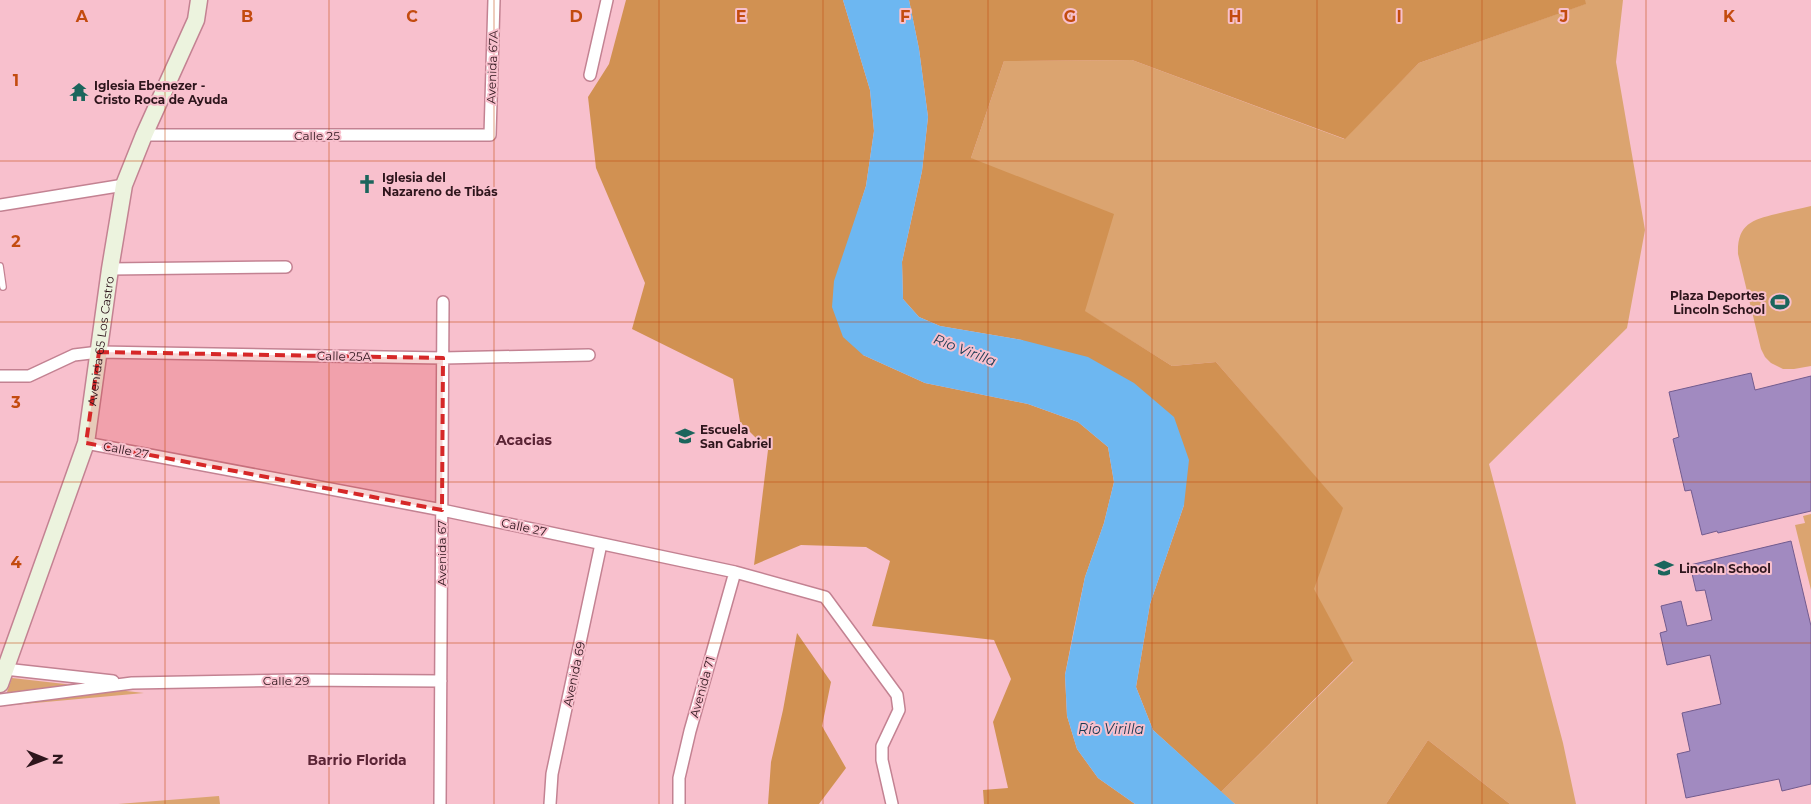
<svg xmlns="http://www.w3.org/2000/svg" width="1811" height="804" font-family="Montserrat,sans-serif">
<rect width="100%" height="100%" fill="#f8c0cd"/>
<path fill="#dba470" d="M 1585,0 L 1623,0 L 1616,62 L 1645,230 L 1627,328 L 1489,464 L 1563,743 L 1576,804 L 1510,804 L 1428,740 L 1386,804 L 1235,804 L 1221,792 L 1353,662 L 1313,589 L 1342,508 L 1216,362 L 1172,366 L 1084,311 L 971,158 L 1004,61 L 1132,60 L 1344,139 L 1419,63 L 1585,4 Z
M 1811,206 L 1811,366 L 1794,369 L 1783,369 L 1771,363 L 1765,357 L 1761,349 L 1738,254 C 1737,225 1751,220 1776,214 C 1788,211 1799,209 1811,206 Z
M 1811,514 L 1811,590 L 1795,525 L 1805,523 L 1803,516 Z
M 12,678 L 144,693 L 2,706 Z
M 219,796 L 220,804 L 118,804 Z"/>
<path fill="#d19152" d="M 626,0 L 843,0 L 870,90 L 874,131 L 866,186 L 852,230 L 863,355 L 925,383 L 1028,404 L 1078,422 L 1108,447 L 1114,482 L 1104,523 L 1085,577 L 1074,629 L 1065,675 L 1067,716 L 1077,749 L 1098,778 L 1135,804 L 984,804 L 983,790 L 1008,788 L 993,722 L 1011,679 L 994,640 L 872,626 L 890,561 L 866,547 L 801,545 L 754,565 L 768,450 L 740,422 L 733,379 L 632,329 L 645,283 L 596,168 L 588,97 L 609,64 Z
M 909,0 L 1585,0 L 1586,4 L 1419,63 L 1345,139 L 1132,60 L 1004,61 L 971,158 L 1114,214 L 1085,311 L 1172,366 L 1216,362 L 1343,508 L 1314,589 L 1353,661 L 1221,792 L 1153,730 L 1136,687 L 1150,604 L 1184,505 L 1022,340 L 940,326 L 919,317 L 903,299 L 902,262 L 922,171 L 928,117 L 919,49 Z
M 797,633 L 831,682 L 822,726 L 846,768 L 819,804 L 768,804 L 771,762 L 783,710 Z
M 1428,740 L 1510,804 L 1386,804 Z"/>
<path fill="#6db7f1" d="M 843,0 L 909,0 L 919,49 L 928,117 L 922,171 L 902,262 L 903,299 L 919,317 L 940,326 L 1022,340 L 1088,357 L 1134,383 L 1174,417 L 1189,460 L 1184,505 L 1150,604 L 1136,687 L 1153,730 L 1235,804 L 1135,804 L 1098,778 L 1077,749 L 1067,716 L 1065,675 L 1085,577 L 1104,523 L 1114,482 L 1108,447 L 1078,422 L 1028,404 L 925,383 L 863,355 L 843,337 L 832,307 L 834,281 L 866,186 L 874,131 L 870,90 Z"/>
<path fill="#a18ac0" stroke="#725b8e" d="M 1751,373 L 1755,390 L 1811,376 L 1811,511 L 1718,533 L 1717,531 L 1702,535 L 1691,490 L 1685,491 L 1673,439 L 1679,437 L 1669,392 Z
M 1791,541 L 1811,626 L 1811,784 L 1782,791 L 1779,779 L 1686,798 L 1677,754 L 1690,751 L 1682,713 L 1721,704 L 1710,655 L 1667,665 L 1660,633 L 1667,631 L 1661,606 L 1681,601 L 1687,626 L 1712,620 L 1705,590 L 1696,591 L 1690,565 Z"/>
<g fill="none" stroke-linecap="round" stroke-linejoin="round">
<g stroke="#c38292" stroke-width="8">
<path id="lane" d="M 0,266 L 3,287"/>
</g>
<g stroke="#c38292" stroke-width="14">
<path id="street" d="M 590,75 L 607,0
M 144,135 L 490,135 L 494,0
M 0,205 L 124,185
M 110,269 L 286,267
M 0,376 L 29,376 L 74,355 L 99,352 L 443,358 L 589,355
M 86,443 L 442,510 L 735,572 L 825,597 L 897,695 L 899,710 L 882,746 L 882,760 L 892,804
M 5,669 L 113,681
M 0,700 L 132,683 L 295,680 L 441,681
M 440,804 L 443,302
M 550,804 L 552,774 L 601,544
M 679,804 L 679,778 L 690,731 L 735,572"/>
</g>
<g stroke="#c38292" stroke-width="19">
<g id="secondary">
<path id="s1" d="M 0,684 L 86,443 L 110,269 L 124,185 L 144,135 L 196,20 L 199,0"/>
</g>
</g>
<use href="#lane" stroke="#fff" stroke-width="5.5"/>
<use href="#street" stroke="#fff" stroke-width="11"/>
<use href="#secondary" stroke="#ecf3de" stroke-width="16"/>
</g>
<path fill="#d62828" fill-opacity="0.2" stroke="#d62828" stroke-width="4" stroke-dasharray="10 6" stroke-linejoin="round" d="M 99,352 L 443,358 L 442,510 L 86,443 Z"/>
<path fill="none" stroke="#c34b0f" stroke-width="1" stroke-opacity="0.55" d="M 165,0 L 165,804M 329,0 L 329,804M 494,0 L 494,804M 659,0 L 659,804M 823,0 L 823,804M 988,0 L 988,804M 1152,0 L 1152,804M 1317,0 L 1317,804M 1482,0 L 1482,804M 1646,0 L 1646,804M 0,161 L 1811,161M 0,322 L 1811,322M 0,482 L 1811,482M 0,643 L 1811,643"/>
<defs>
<g id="temple-bare" transform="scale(1.5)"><path d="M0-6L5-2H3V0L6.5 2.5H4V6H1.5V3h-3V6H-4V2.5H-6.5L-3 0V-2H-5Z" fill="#1b655c" stroke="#f8c0cd" stroke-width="2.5" paint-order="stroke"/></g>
<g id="church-bare" transform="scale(1.5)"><path d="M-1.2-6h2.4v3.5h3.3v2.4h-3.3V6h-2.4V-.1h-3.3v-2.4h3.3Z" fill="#1b655c" stroke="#f8c0cd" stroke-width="2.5" paint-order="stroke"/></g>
<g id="stadium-bare" transform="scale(1.5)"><path d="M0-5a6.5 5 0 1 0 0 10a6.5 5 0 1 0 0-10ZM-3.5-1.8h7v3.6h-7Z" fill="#1b655c" stroke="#f8c0cd" stroke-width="2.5" paint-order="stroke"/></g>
<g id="school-bare" transform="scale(1.5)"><path d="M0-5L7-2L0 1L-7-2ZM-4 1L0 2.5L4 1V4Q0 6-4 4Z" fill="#1b655c" stroke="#f8c0cd" stroke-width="2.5" paint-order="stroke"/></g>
</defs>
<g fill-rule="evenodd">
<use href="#temple-bare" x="79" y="92"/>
<use href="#church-bare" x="367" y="184"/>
<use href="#stadium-bare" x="1780" y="302"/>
<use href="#school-bare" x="685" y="436"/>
<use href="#school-bare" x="1664" y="568"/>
</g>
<g text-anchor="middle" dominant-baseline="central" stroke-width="4" stroke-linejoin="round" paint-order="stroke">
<g font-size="12" fill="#2e151c" stroke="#f8c0cd">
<text transform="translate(492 67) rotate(-88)">Avenida 67A</text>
<text x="317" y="135">Calle 25</text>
<text stroke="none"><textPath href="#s1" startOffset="359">Avenida 65 Los Castro</textPath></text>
<text transform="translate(344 356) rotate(1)">Calle 25A</text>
<text transform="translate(126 450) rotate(11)">Calle 27</text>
<text transform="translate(524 527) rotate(12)">Calle 27</text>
<text transform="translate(441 553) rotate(-90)">Avenida 67</text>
<text transform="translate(574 674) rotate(-78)">Avenida 69</text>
<text x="286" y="680">Calle 29</text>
<text transform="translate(702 687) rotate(-74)">Avenida 71</text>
</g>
<g font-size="12" font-weight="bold" fill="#2e151c" stroke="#f8c0cd" text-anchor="start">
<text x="94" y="85">Iglesia Ebenezer -<tspan x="94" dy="14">Cristo Roca de Ayuda</tspan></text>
<text x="382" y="177">Iglesia del<tspan x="382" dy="14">Nazareno de Tibás</tspan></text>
<text x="1765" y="295" text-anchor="end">Plaza Deportes<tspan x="1765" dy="14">Lincoln School</tspan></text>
<text x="700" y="429">Escuela<tspan x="700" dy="14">San Gabriel</tspan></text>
<text x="1679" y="568">Lincoln School</text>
</g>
<g font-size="14" font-style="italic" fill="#193850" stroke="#f8c0cd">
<text transform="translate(965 350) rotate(21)">Río Virilla</text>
<text x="1111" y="729">Río Virilla</text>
</g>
<g font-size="14" font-weight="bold" fill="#5b2435" stroke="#f8c0cd">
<text x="524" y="440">Acacias</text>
<text x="357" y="760">Barrio Florida</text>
</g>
</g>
<g font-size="16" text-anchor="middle" font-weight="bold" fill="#c34b0f" stroke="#f8c0cd" stroke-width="4" stroke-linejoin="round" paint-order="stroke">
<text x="82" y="22">A</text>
<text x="247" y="22">B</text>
<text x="412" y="22">C</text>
<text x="576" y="22">D</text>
<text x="741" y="22">E</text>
<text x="905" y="22">F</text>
<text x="1070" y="22">G</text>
<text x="1235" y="22">H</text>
<text x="1399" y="22">I</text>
<text x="1564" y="22">J</text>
<text x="1729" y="22">K</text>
<text x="16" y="86">1</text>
<text x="16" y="247">2</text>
<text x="16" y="408">3</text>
<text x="16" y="568">4</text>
</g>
<g transform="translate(45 759) rotate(91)" stroke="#f8c0cd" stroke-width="4" paint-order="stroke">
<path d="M0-4L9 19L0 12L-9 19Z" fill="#2e151c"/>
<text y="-8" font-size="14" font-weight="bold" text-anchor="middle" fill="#2e151c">N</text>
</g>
</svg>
